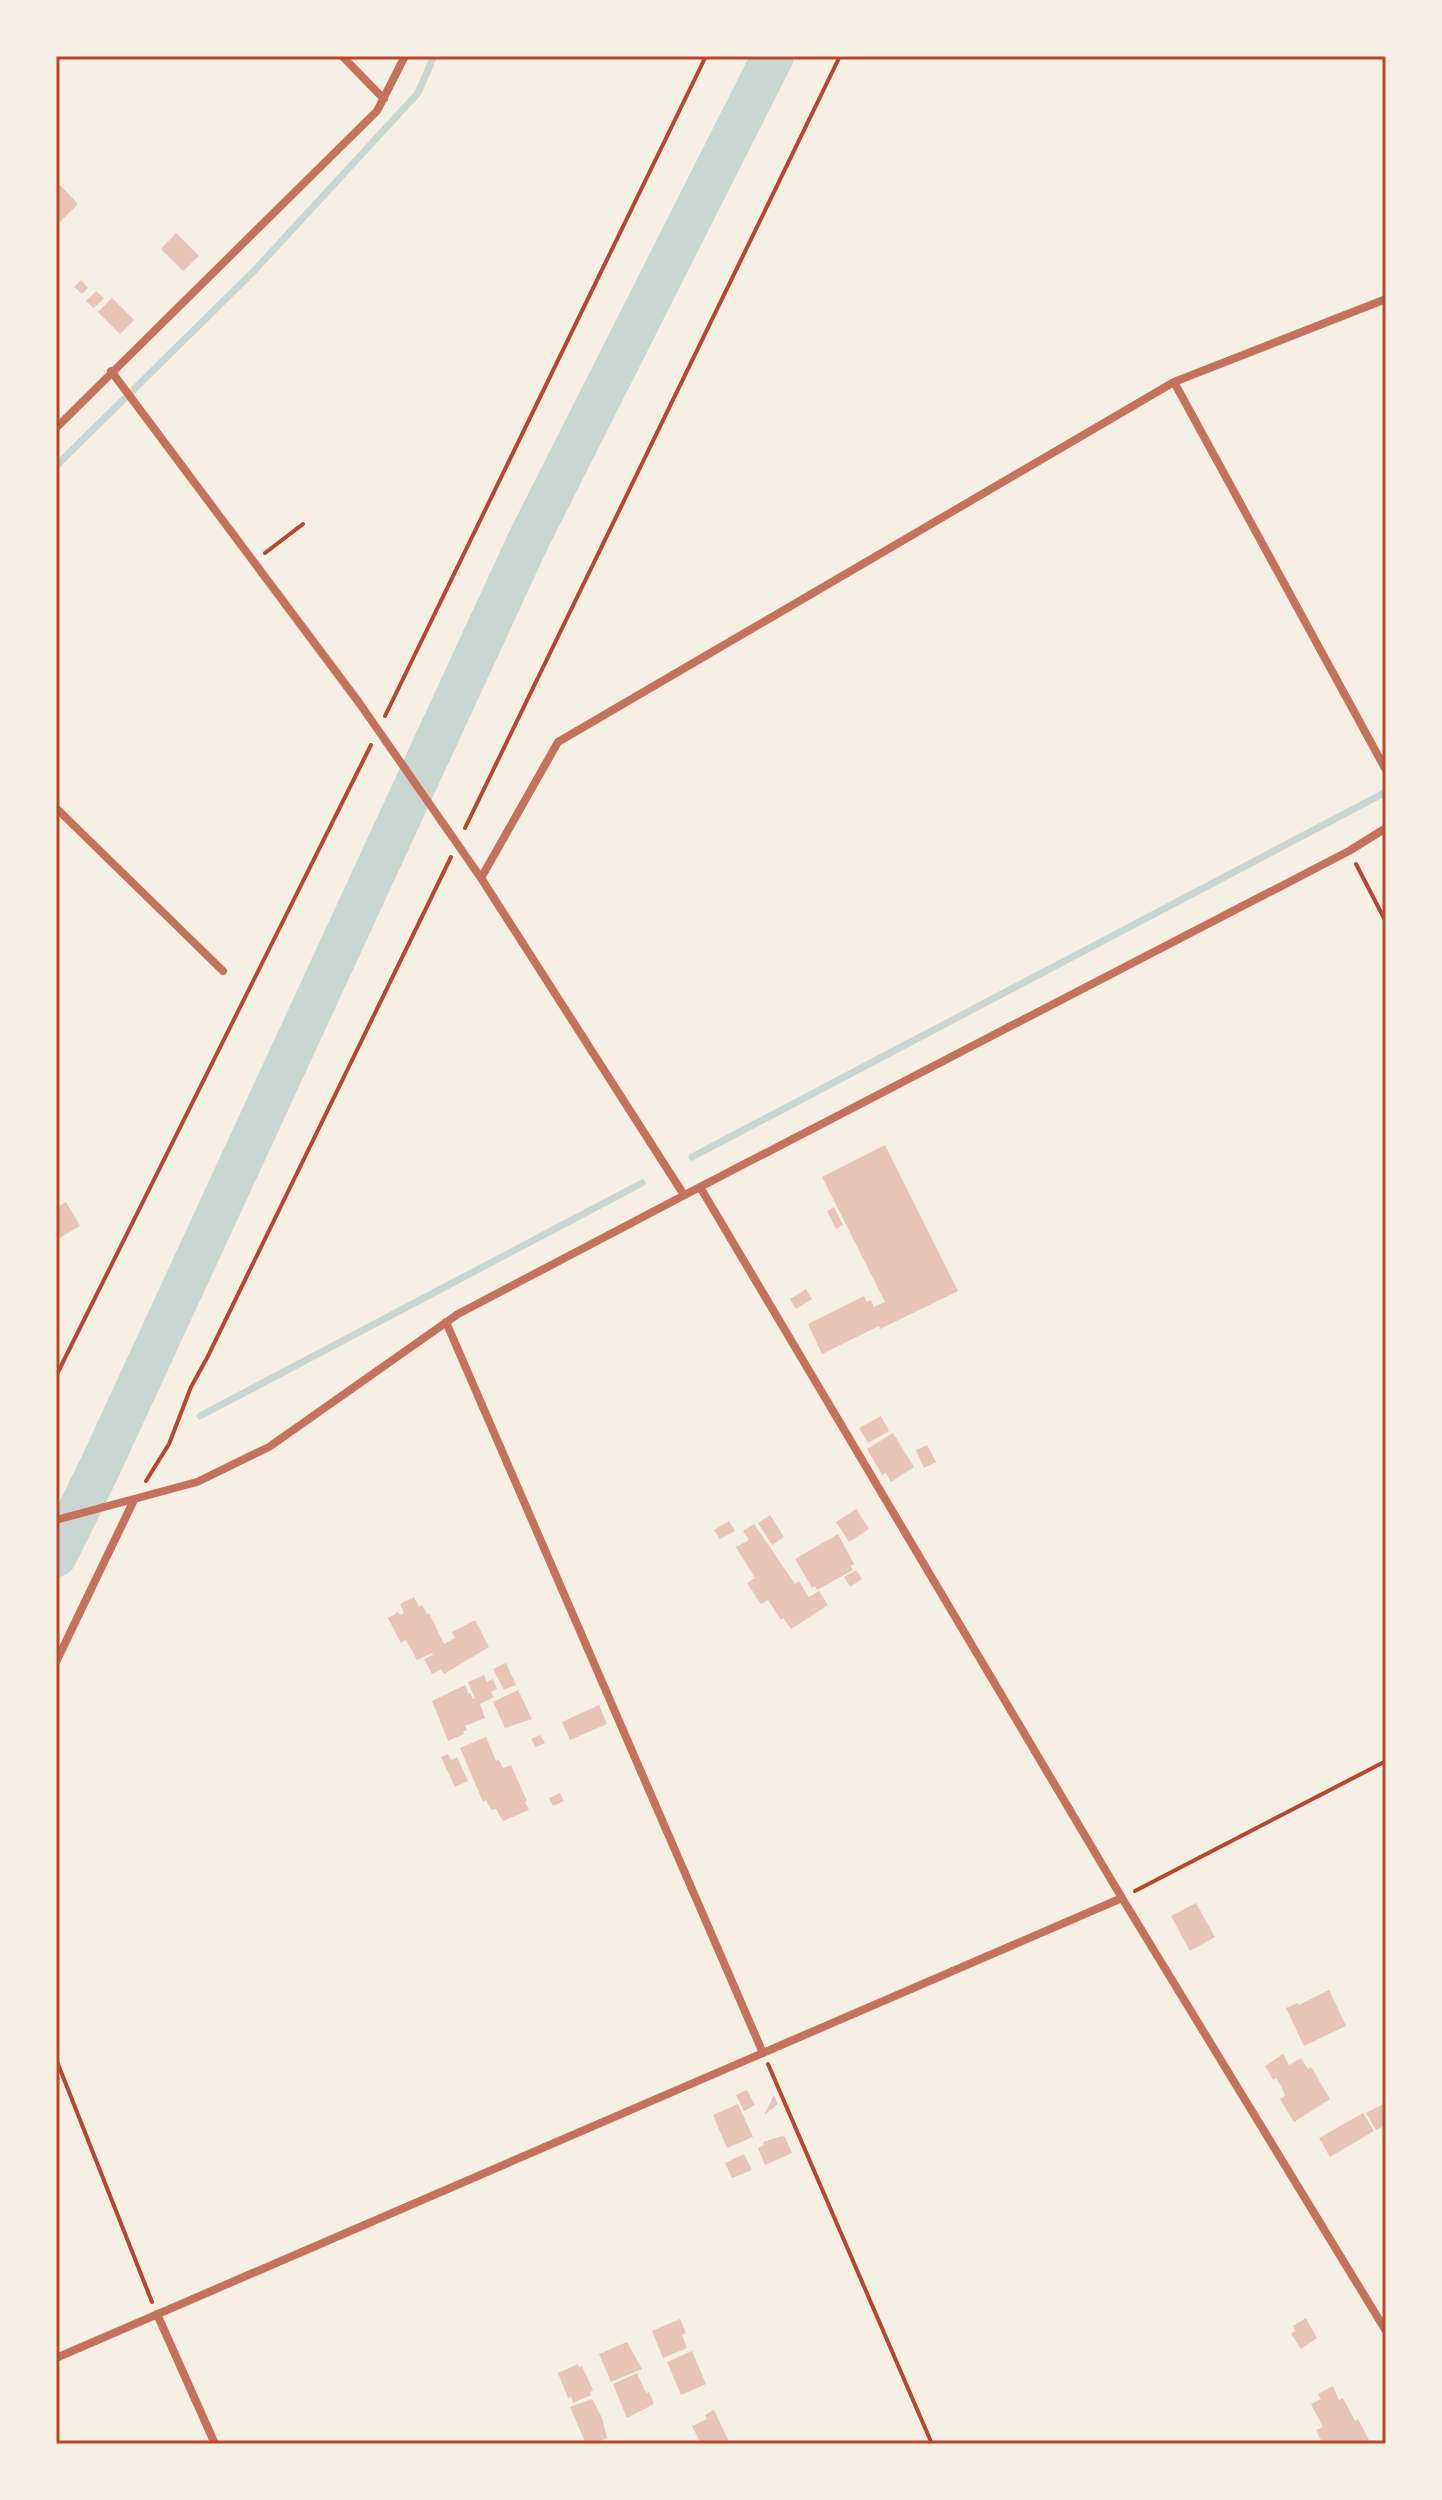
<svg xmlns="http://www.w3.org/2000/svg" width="1442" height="2500" font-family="'PT Sans Narrow',sans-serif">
<rect width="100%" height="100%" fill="#f6efe4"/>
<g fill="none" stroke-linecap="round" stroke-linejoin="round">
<path stroke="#c9d6d2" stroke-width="7" d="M 56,466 L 254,271 L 418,93 L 434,56
M 692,1157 L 1386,792
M 200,1416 L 642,1183"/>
<path stroke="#c9d6d2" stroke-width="42" d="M 56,1556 L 99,1469 L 528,541 L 773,56"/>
</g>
<path fill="#e6c5b7" d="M 56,181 L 78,204 L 56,226 Z
M 176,233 L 199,256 L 183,271 L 161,249 Z
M 81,280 L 88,288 L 82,294 L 74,287 Z
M 96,291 L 104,298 L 94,308 L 86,301 Z
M 112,298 L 134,320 L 120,334 L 98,312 Z
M 885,1145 L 958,1291 L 880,1329 L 879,1326 L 822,1354 L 808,1324 L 864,1296 L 867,1302 L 871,1300 L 874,1307 L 885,1302 L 822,1177 Z
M 66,1202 L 80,1226 L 56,1240 L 56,1208 Z
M 834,1207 L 843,1225 L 836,1229 L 827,1211 Z
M 806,1289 L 812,1299 L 796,1309 L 790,1299 Z
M 881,1416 L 889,1431 L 868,1443 L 859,1428 Z
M 893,1433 L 914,1467 L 891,1482 L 886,1473 L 882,1475 L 867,1449 Z
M 927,1445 L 936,1462 L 924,1468 L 916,1450 Z
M 856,1509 L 869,1529 L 849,1542 L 836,1522 Z
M 770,1515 L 784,1537 L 772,1545 L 758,1523 Z
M 729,1521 L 735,1531 L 720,1539 L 714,1530 Z
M 754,1524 L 795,1584 L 799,1581 L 809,1597 L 819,1591 L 828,1605 L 791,1629 L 783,1618 L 781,1620 L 768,1600 L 761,1604 L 747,1583 L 755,1578 L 736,1547 L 749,1540 L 743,1531 Z
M 838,1534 L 854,1564 L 851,1566 L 853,1570 L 817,1590 L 815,1586 L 812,1588 L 795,1559 Z
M 856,1570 L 862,1579 L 850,1587 L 844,1577 Z
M 414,1597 L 419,1607 L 422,1605 L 427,1614 L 429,1613 L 444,1644 L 455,1638 L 452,1632 L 475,1620 L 489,1647 L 444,1674 L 441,1669 L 432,1674 L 424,1659 L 433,1655 L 432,1653 L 417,1660 L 406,1640 L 401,1643 L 388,1618 L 398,1612 L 400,1615 L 404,1613 L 400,1604 Z
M 506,1663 L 516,1685 L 504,1690 L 493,1669 Z
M 484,1675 L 487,1682 L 493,1679 L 497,1689 L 491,1692 L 494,1697 L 480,1704 L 485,1718 L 465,1726 L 467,1730 L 463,1732 L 464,1734 L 448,1741 L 432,1701 L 465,1685 L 468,1693 L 470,1693 L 473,1699 L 475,1699 L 468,1682 Z
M 518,1690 L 532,1719 L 505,1728 L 493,1702 Z
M 599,1705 L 607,1724 L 570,1740 L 562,1722 Z
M 540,1735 L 545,1743 L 536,1747 L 531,1739 Z
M 486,1737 L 496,1761 L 499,1760 L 503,1768 L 511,1765 L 527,1801 L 525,1802 L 529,1810 L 503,1821 L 496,1809 L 491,1810 L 486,1800 L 483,1802 L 460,1748 Z
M 448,1754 L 451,1760 L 457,1757 L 468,1781 L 455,1787 L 441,1757 Z
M 560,1793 L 564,1801 L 553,1806 L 549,1798 Z
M 1196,1903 L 1215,1937 L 1190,1951 L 1171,1916 Z
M 1329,1990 L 1346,2026 L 1304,2046 L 1286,2008 L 1298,2003 L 1299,2005 Z
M 1283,2054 L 1289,2065 L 1301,2058 L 1308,2069 L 1311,2067 L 1330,2099 L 1294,2122 L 1280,2099 L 1285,2096 L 1282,2088 L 1276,2078 L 1273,2080 L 1265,2066 Z
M 747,2090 L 755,2105 L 744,2111 L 736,2095 Z
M 774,2095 L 778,2104 L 764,2115 Z
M 1385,2103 L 1386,2125 L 1376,2130 L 1366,2113 Z
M 738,2104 L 753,2137 L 727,2148 L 713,2115 Z
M 1363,2113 L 1374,2131 L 1330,2157 L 1319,2138 Z
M 782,2136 L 785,2137 L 792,2153 L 765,2165 L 758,2148 L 764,2145 L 763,2142 Z
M 744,2154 L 752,2170 L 732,2178 L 725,2163 Z
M 1306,2318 L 1317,2338 L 1301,2349 L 1291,2334 L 1295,2331 L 1293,2326 Z
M 680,2319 L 686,2333 L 682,2335 L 687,2348 L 663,2358 L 652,2331 Z
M 627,2342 L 642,2369 L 611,2382 L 599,2354 Z
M 692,2351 L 706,2384 L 681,2395 L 667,2362 Z
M 578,2364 L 579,2367 L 582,2366 L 593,2390 L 590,2392 L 591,2395 L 573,2403 L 571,2396 L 568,2398 L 558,2373 Z
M 637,2373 L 644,2389 L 647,2393 L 649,2392 L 654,2404 L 627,2418 L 613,2384 Z
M 1333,2386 L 1339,2400 L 1343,2398 L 1355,2421 L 1358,2419 L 1371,2444 L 1323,2444 L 1316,2430 L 1323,2427 L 1311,2404 L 1321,2399 L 1318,2394 Z
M 592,2399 L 602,2418 L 607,2438 L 593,2444 L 586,2444 L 570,2407 Z
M 714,2410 L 730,2444 L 701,2444 L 692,2426 L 707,2419 L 705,2415 Z"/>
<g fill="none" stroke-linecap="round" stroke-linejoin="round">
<path stroke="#b5482f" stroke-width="4" d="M 265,553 L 303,524
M 385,716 L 706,56
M 465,828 L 840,56
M 1356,864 L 1386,922
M 56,1376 L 371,745
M 146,1481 L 169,1444 L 191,1387 L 207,1358 L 451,857
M 1135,1891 L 1386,1761
M 56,2059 L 152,2302
M 768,2064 L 932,2444"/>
<path stroke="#c5725c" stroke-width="8" d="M 342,56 L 384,99
M 111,371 L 360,704 L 481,878 L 684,1195
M 1174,382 L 1386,770
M 56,428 L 377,111 L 405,56
M 56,808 L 223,971
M 481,878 L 558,742 L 1174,382 L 1386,299
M 700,1187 L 1122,1898 L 1386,2331
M 446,1322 L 763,2053
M 56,1520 L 197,1482 L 269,1447 L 458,1314 L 700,1187 L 1349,851 L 1386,828
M 56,1662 L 134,1500
M 157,2314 L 215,2444
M 56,2358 L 1122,1898"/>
</g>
<rect width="1442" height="2500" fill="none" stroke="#f6efe4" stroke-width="116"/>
<rect x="58" y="58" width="1326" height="2384" fill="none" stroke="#b5482f" stroke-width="3"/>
</svg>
